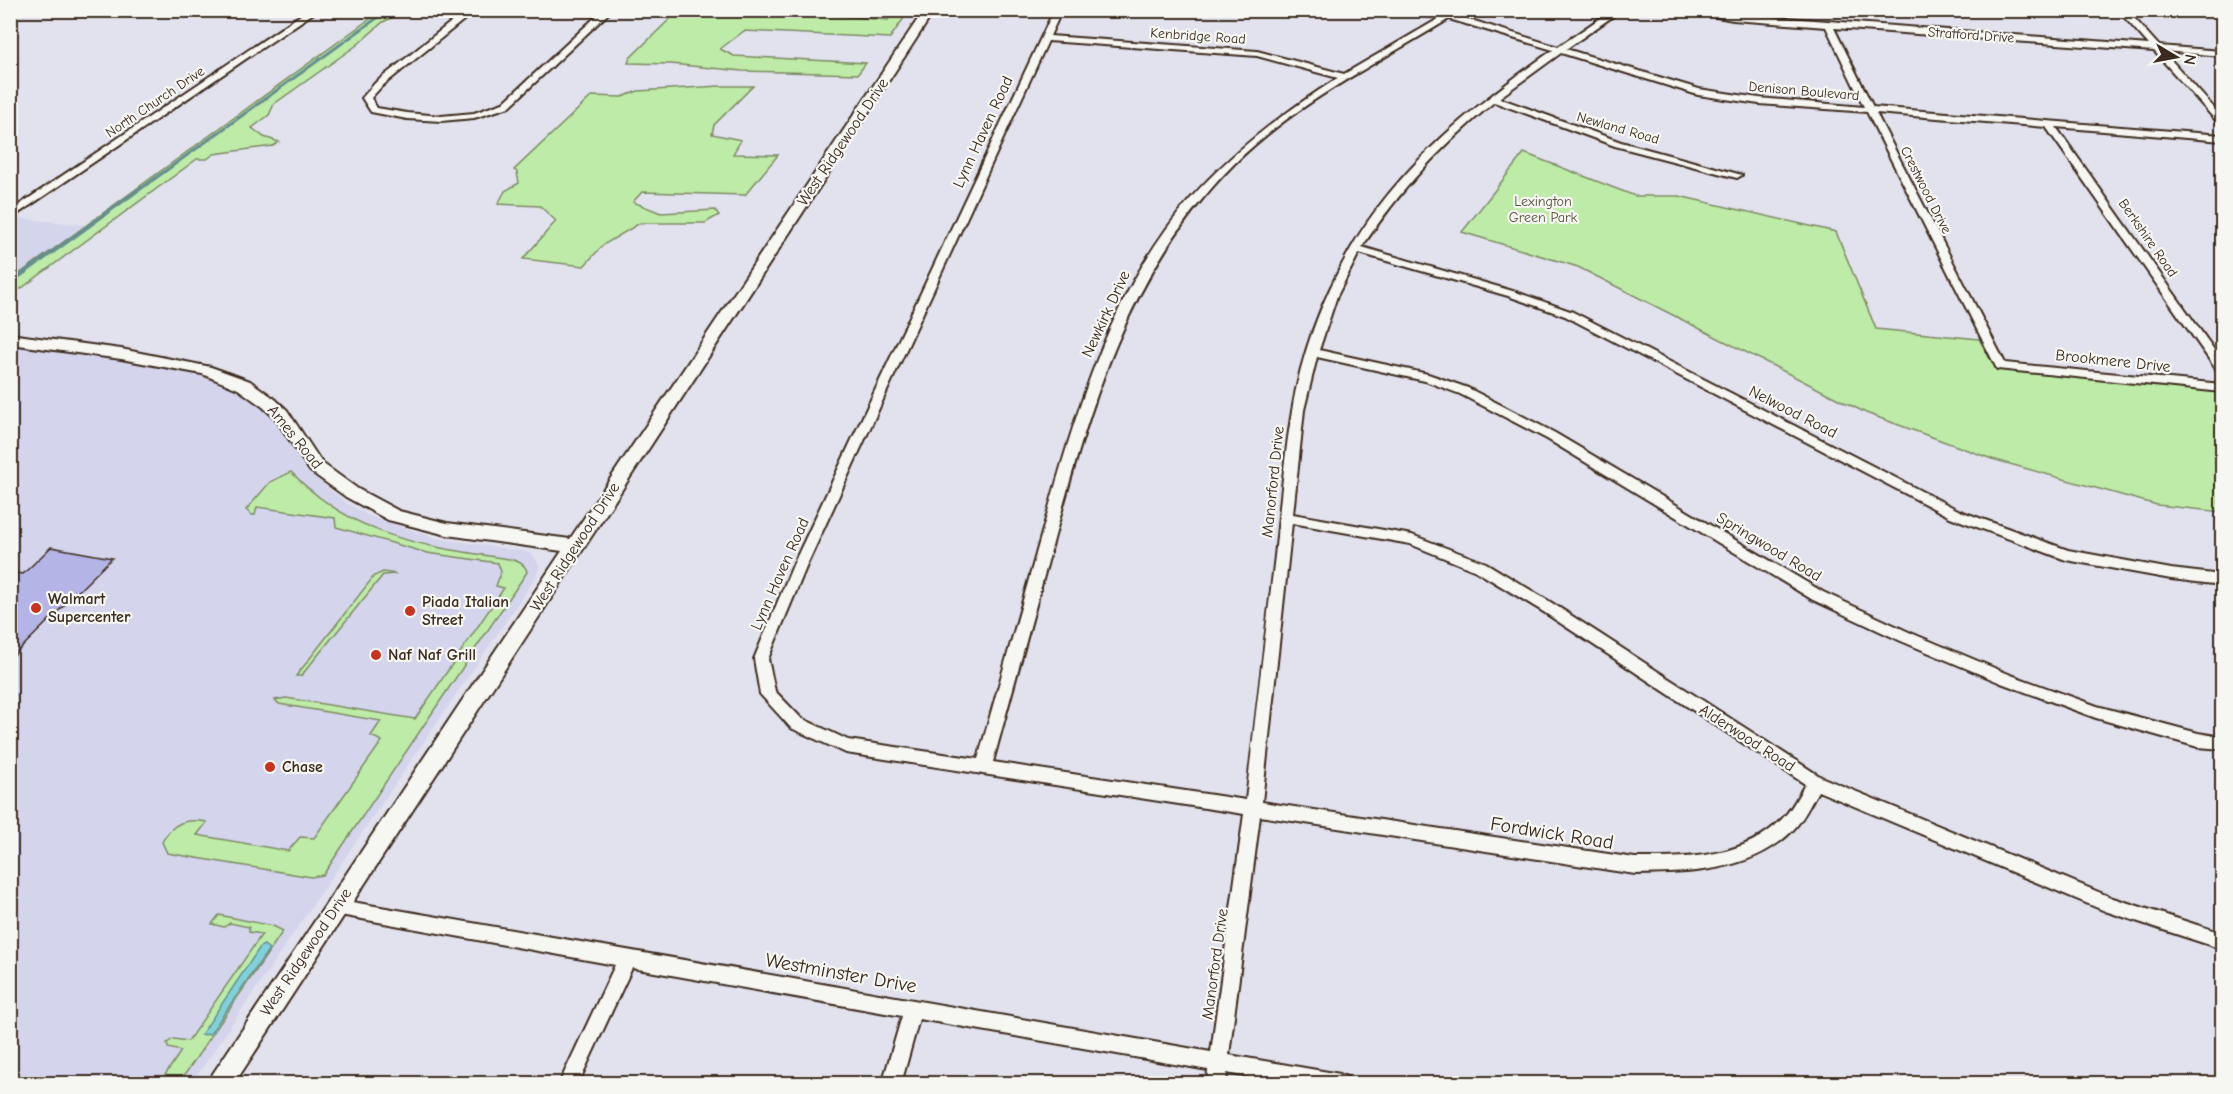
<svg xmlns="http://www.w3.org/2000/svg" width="2233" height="1094" font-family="'Comic Neue',sans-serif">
<rect width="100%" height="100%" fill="#e2e2ee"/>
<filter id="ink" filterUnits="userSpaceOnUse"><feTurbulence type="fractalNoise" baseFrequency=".0167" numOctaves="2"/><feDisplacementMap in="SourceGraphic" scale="12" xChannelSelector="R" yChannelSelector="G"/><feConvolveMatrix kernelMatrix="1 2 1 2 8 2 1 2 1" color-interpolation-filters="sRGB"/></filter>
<g filter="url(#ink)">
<path fill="#d4d4ec" d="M 19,218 L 85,225 L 11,280 L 11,224 Z
M 11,344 L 149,363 L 194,373 L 236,388 L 267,412 L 309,469 L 324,485 L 347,503 L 369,516 L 435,538 L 524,551 L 532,554 L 540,566 L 536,577 L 192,1083 L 11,1084 Z"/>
<path fill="#beeba8" stroke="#7c8a63" stroke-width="1.5" d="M 382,10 L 405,11 L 383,22 L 357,45 L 274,104 L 269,115 L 252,128 L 264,137 L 279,142 L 273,146 L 214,154 L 207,159 L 197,159 L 11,296 L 11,280 Z
M 820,10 L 818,14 L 888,20 L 894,11 L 909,11 L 890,38 L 744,31 L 720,49 L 734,56 L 866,63 L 858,74 L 742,71 L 671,64 L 628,63 L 630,58 L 678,11 Z
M 720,86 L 753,86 L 714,125 L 712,134 L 741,140 L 733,154 L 778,155 L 745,195 L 642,192 L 633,202 L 661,213 L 715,210 L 719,215 L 705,223 L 640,223 L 603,245 L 584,266 L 523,259 L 556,221 L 540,206 L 498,204 L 505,191 L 519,183 L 517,172 L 514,170 L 592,96 L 622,97 L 638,91 Z
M 1524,153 L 1635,196 L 1679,196 L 1836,232 L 1876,329 L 1979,339 L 1990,359 L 2004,368 L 2222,392 L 2222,512 L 2157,505 L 1992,459 L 1866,413 L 1578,267 L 1462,232 Z
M 291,472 C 355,538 422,546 509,559 C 517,561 525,563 527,572 L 323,875 L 311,877 L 167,853 L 162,842 C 173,822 186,818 207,822 L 197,835 L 288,851 L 300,837 L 314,838 L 382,741 L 371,736 L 381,721 L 279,704 L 275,700 L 286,698 L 415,719 L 504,588 L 496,586 L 501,572 L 498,563 L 427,553 L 336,527 L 335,518 L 257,507 L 255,515 L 252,515 L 246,510 L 270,482 Z
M 383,572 L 396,574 L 383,575 L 301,676 L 296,676 L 374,576 Z
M 219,915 L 273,926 L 283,931 L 179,1083 L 159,1084 L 181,1051 L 168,1048 L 167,1043 L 173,1039 L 188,1041 L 262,934 L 249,932 L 249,927 L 230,923 L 224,927 L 212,924 Z"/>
<path fill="#81d1db" stroke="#658e8f" stroke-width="1.5" d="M 264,945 L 269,949 L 210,1034 L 201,1035 L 260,947 Z"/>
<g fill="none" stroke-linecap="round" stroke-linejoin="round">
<path stroke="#658e8f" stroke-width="3" d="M 139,190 L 388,10"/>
<path stroke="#658e8f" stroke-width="4" d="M 10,283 L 141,188"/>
</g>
<path fill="#b5b4e6" stroke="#3b2a1e" stroke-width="1.5" d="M 51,547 L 112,558 L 10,659 L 10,572 L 23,574 Z"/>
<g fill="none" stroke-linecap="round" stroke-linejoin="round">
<g stroke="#3b2a1e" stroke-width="4">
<path id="street" d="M 308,10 L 318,10 L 10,219 L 10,211 Z
M 466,10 L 476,10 L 381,87 L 371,98 L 377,108 L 407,113 L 441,116 L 474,113 L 503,103 L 603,10 L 612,10 L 509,107 L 474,118 L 441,121 L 407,119 L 371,112 L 362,98 L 375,83 Z
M 1054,10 L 1062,10 L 1050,36 L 1257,51 L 1344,74 L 1440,18 L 1390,10 L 1447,13 L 1452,10 L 1462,10 L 1455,15 L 1558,47 L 1612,10 L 1622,10 L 1566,49 L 1699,89 L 1759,98 L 1864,107 L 1826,27 L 1733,20 L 1680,10 L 2149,45 L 2118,10 L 2127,10 L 2159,46 L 2222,51 L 2222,56 L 2163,51 L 2222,117 L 2222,125 L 2219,124 L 2154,51 L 1834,28 L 1873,107 L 2222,135 L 2222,141 L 2056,127 L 2222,361 L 2222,373 L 2218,372 L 2046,127 L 1876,113 L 2005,363 L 2222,384 L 2222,392 L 1997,369 L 1867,112 L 1759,104 L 1698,95 L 1561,53 L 1499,98 L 1621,142 L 1742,175 L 1737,178 L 1615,146 L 1494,102 C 1439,149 1402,187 1362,247 L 1516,292 L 1573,312 L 1960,511 L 2068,550 L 2171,569 L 2222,575 L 2222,585 L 2171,579 L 2066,560 L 1950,517 L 1565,316 L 1508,296 L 1359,253 L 1337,296 L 1319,350 L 1428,374 L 1468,388 L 1555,433 L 1823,592 L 1911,633 L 2011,675 L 2097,706 L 2198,733 L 2222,737 L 2222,749 L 2198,747 L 2096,718 L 2001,683 L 1901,641 L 1813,600 L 1547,439 L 1460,394 L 1425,381 L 1317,357 L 1304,410 L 1293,514 L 1412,535 L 1486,563 L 1552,603 L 1821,777 L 2113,898 L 2222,933 L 2222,949 L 2105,911 L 1818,791 C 1810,804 1804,819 1793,830 C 1752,872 1690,873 1635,874 L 1260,816 L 1229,1055 L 1340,1074 L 1347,1077 L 1349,1084 L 1283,1084 L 1227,1073 L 1226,1084 L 1207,1084 L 1208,1070 L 919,1019 L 901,1084 L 882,1084 L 902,1016 L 632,968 L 578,1084 L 559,1084 L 615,965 L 329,913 L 326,907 L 329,901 L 335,899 L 1211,1052 L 1244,814 L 846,753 L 791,728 L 760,694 L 754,659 L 793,565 ZM 1449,19 L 1553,50 C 1476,104 1398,166 1350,250 C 1322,299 1301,355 1292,411 C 1284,459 1280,508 1275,556 C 1265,637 1255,718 1246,800 L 993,762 C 1012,692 1031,623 1050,554 C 1089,410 1125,274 1233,165 C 1295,103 1376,64 1449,19 ZM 1048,41 L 1257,56 L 1338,78 C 1284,112 1234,150 1191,198 C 1105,296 1071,431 1036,554 C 1017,622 997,691 978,759 L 848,740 L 801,718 L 775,691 L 768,659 L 807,565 ZM 1292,523 L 1410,544 L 1476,571 L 1542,611 L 1805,784 C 1798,796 1792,809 1782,819 C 1744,859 1686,858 1635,858 L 1262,802 Z"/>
</g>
<g stroke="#3b2a1e" stroke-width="4">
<path id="secondary" d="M 924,10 L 935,10 L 234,1084 L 206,1084 L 562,551 L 447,535 L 388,520 L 346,497 L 310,471 L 275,418 L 263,407 L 238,389 L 202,374 L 121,359 L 10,344 L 10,334 L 121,349 L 211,367 L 250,381 L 275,399 L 287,410 L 322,463 L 358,489 L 399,511 L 447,523 L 570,539 Z"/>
</g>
<use href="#street" fill="#f6f6f2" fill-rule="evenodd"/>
<use href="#secondary" fill="#f6f6f2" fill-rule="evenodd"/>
</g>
</g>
<g fill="#c8321e" stroke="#f6f6f2" stroke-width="2">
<circle cx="36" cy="608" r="6"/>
<circle cx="410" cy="611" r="6"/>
<circle cx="376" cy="655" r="6"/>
<circle cx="270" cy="767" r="6"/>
</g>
<g text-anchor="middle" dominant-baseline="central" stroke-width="4.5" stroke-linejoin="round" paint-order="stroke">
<g font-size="14" fill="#3b2a1e" stroke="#f6f6f2">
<text transform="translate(1971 35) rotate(4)">Stratford Drive</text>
<text transform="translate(1198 36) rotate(4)">Kenbridge Road</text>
<text transform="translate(1804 91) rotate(5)">Denison Boulevard</text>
<text transform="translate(155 102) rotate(-34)">North Church Drive</text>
<text transform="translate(1618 128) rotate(16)">Newland Road</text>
<text transform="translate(1926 190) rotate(63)">Crestwood Drive</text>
<text transform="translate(2148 238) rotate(55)">Berkshire Road</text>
</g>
<g font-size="14" fill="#55513a" stroke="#f6f6f2">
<text x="1543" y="201">Lexington<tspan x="1543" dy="16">Green Park</tspan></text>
</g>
<g font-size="16" fill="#3b2a1e" stroke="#f6f6f2">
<text transform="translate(983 132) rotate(-65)">Lynn Haven Road</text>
<text transform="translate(843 142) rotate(-56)">West Ridgewood Drive</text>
<text transform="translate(1106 314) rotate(-65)">Newkirk Drive</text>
<text transform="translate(2113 361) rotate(6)">Brookmere Drive</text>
<text transform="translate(1793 412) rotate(27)">Nelwood Road</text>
<text transform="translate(295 437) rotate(51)">Ames Road</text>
<text transform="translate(1273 482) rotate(-84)">Manorford Drive</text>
<text transform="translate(575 547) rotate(-57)">West Ridgewood Drive</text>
<text transform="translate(1769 547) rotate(31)">Springwood Road</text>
<text transform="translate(780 574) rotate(-66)">Lynn Haven Road</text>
<text transform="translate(1747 738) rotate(33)">Alderwood Road</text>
<text transform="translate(306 952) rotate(-56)">West Ridgewood Drive</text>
<text transform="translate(1215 964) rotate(-82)">Manorford Drive</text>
</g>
<g font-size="16" font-weight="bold" fill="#3b2a1e" stroke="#f6f6f2" text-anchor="start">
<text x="48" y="599">Walmart<tspan x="48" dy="18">Supercenter</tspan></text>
<text x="422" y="602">Piada Italian<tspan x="422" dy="18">Street</tspan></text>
<text x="388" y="655">Naf Naf Grill</text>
<text x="282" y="767">Chase</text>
</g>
<g font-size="20" fill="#3b2a1e" stroke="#f6f6f2">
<text transform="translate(1552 833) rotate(9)">Fordwick Road</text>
<text transform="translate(841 973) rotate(10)">Westminster Drive</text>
</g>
</g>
<rect width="2233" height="1094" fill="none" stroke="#f6f6f2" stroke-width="36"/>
<rect x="18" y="18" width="2197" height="1058" fill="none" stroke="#3b2a1e" stroke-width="2" filter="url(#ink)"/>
<g transform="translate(2176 57) rotate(100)" stroke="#f6f6f2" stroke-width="4.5" paint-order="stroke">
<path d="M0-4.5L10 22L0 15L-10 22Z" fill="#3b2a1e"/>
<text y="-9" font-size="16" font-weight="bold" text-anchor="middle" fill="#3b2a1e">N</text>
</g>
</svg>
